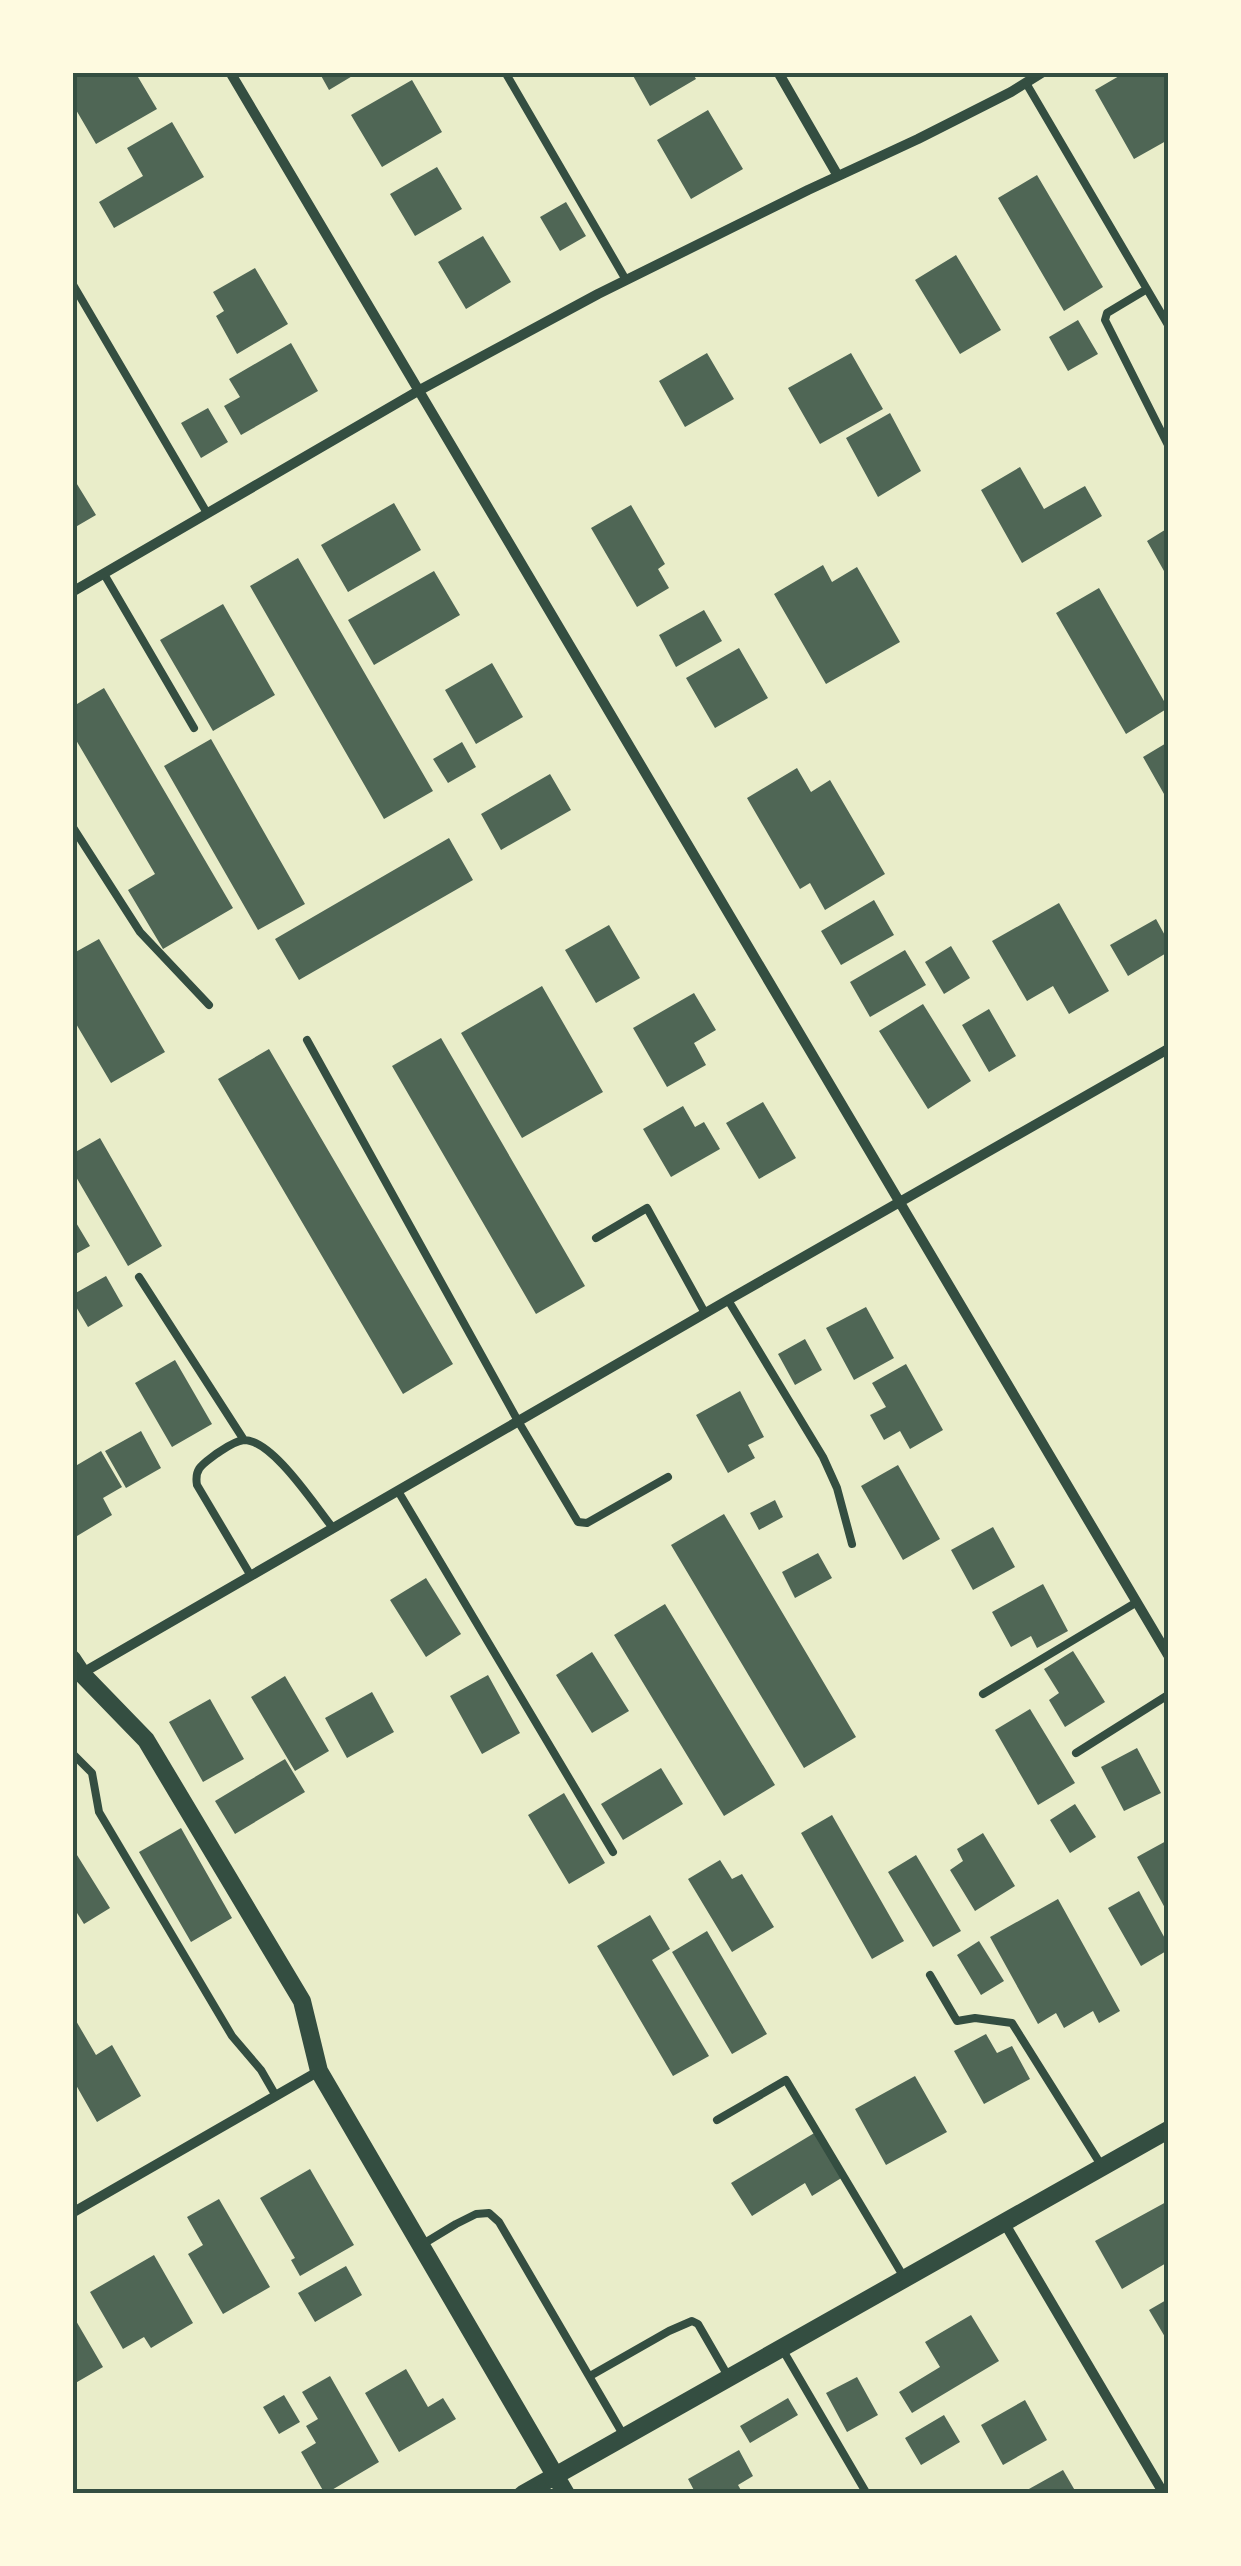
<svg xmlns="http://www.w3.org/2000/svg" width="1241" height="2566" font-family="'Public Sans',sans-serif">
<rect width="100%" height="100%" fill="#e9edc9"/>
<path fill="#4f6655" d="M 84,72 L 135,72 L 157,109 L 96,144 L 72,103 L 72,79 Z
M 319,72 L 359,72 L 329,90 Z
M 631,72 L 692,72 L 696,79 L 650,106 Z
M 1126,72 L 1168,72 L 1168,146 L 1166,141 L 1134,159 L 1095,90 Z
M 412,80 L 442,132 L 382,167 L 351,115 Z
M 708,110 L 743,169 L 691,199 L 657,140 Z
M 172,122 L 204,177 L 114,228 L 99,202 L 143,176 L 127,148 Z
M 437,167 L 462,209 L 415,236 L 390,194 Z
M 1037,175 L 1103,287 L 1064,311 L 998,198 Z
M 566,202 L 586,236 L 560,251 L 540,217 Z
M 483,236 L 511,282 L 466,309 L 438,262 Z
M 956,255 L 1001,330 L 960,354 L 915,280 Z
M 255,268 L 288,324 L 237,354 L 216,316 L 224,311 L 213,292 Z
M 1078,320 L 1098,354 L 1068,371 L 1049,337 Z
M 291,343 L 318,391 L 241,435 L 224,406 L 240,397 L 229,379 Z
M 707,353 L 734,399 L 685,427 L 659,381 Z
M 851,353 L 883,409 L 820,444 L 788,388 Z
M 208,408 L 228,442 L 201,458 L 181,423 Z
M 890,413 L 921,471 L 878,497 L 846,438 Z
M 1020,467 L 1044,509 L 1085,486 L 1102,516 L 1022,563 L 981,490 Z
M 72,476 L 96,515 L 72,529 Z
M 394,503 L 421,550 L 348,592 L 321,545 Z
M 631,505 L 665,564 L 658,569 L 669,588 L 637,607 L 591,528 Z
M 1168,528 L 1168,578 L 1147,541 Z
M 298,558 L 433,791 L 384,819 L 250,586 Z
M 823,565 L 832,582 L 857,567 L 900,642 L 826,684 L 774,594 Z
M 434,571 L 460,615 L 374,665 L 348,620 Z
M 1099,588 L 1168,708 L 1126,734 L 1056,613 Z
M 223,604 L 275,695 L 213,731 L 160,640 Z
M 704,610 L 722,641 L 676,667 L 659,635 Z
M 739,648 L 768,698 L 715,728 L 686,678 Z
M 492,663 L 523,717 L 476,744 L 445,690 Z
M 104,688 L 233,908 L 163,949 L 128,890 L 155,874 L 76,740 L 72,743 L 72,707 Z
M 211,739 L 305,904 L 258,930 L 164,766 Z
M 462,742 L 476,767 L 448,783 L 433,759 Z
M 1168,742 L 1168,801 L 1143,757 Z
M 797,768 L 811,792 L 830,780 L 885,874 L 825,910 L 810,883 L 800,889 L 747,798 Z
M 550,774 L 571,810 L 501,850 L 481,814 Z
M 449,838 L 473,880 L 299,980 L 275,939 Z
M 874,900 L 894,935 L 841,965 L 821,931 Z
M 1059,903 L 1109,991 L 1069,1014 L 1053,986 L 1027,1001 L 992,941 Z
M 1156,919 L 1168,941 L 1168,952 L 1128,976 L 1110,945 Z
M 609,925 L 640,978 L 596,1003 L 565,950 Z
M 99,939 L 165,1052 L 111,1083 L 72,1017 L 72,954 Z
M 951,946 L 970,978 L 944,994 L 925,962 Z
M 905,950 L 926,985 L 870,1017 L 850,982 Z
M 542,986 L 603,1092 L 522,1138 L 461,1033 Z
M 694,993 L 716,1030 L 694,1043 L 706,1065 L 667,1087 L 633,1028 Z
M 923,1004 L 971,1081 L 928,1109 L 879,1031 Z
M 989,1009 L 1016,1056 L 989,1072 L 962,1025 Z
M 441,1038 L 585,1286 L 536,1314 L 392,1066 Z
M 269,1049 L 453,1364 L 403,1394 L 218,1079 Z
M 763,1102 L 796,1158 L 759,1179 L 726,1123 Z
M 683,1106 L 695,1127 L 704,1122 L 720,1149 L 671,1177 L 643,1129 Z
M 100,1138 L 162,1246 L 128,1266 L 72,1170 L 72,1154 Z
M 72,1216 L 90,1246 L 72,1256 Z
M 106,1276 L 123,1306 L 88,1327 L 72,1300 L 72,1295 Z
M 866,1307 L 894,1358 L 854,1380 L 826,1328 Z
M 805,1339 L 822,1370 L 795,1385 L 778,1354 Z
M 175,1360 L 212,1424 L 172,1447 L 135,1383 Z
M 906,1364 L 943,1430 L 910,1449 L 900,1431 L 884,1440 L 870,1415 L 886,1407 L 872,1383 Z
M 740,1391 L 764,1437 L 748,1445 L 755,1458 L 728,1473 L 696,1415 Z
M 141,1431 L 161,1468 L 126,1488 L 105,1451 Z
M 101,1451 L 122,1487 L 103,1498 L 112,1515 L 72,1539 L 72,1468 Z
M 898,1465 L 940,1539 L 903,1560 L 861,1486 Z
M 775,1500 L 783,1517 L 759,1530 L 750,1513 Z
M 724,1514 L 856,1737 L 804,1768 L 671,1545 Z
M 993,1527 L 1015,1567 L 973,1590 L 951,1550 Z
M 818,1553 L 832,1578 L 795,1598 L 782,1572 Z
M 426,1578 L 461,1634 L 426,1657 L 390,1600 Z
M 1043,1584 L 1068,1631 L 1037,1648 L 1031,1636 L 1011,1647 L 992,1612 Z
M 665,1604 L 775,1785 L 724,1816 L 614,1635 Z
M 1073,1651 L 1105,1702 L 1065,1727 L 1049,1700 L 1059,1693 L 1044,1669 Z
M 592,1652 L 629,1711 L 592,1733 L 556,1675 Z
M 488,1675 L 520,1733 L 482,1754 L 450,1696 Z
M 285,1676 L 329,1751 L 295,1771 L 251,1697 Z
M 372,1692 L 394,1732 L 347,1758 L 325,1718 Z
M 210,1699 L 244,1759 L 203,1782 L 169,1722 Z
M 1030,1709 L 1075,1783 L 1038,1805 L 995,1730 Z
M 1137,1748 L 1161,1793 L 1124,1811 L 1101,1767 Z
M 285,1759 L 305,1792 L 235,1834 L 215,1801 Z
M 661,1768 L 683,1804 L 623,1840 L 601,1804 Z
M 564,1793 L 605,1863 L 569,1884 L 528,1815 Z
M 1075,1804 L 1096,1837 L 1070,1853 L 1050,1820 Z
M 832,1815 L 904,1941 L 872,1959 L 801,1833 Z
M 181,1828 L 232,1918 L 191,1942 L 139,1852 Z
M 983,1833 L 1015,1886 L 975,1911 L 950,1870 L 963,1861 L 957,1849 Z
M 1168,1840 L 1168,1907 L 1165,1908 L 1137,1857 Z
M 72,1847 L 110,1908 L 84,1924 L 72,1905 Z
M 916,1855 L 961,1931 L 933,1947 L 888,1872 Z
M 720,1860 L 732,1879 L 742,1874 L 774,1927 L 732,1952 L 688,1879 Z
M 1139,1891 L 1168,1944 L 1168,1950 L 1141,1966 L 1108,1908 Z
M 1058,1899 L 1120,2011 L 1099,2023 L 1093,2011 L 1064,2028 L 1056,2013 L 1038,2024 L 990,1937 Z
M 650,1915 L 670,1949 L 652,1960 L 709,2056 L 673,2076 L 597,1946 Z
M 707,1931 L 767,2034 L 732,2054 L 672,1952 Z
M 979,1941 L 1004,1981 L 981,1995 L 957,1955 Z
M 72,2014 L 96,2055 L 112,2045 L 141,2096 L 97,2122 L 76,2085 L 72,2087 Z
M 986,2034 L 997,2053 L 1012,2046 L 1030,2079 L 984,2104 L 954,2051 Z
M 915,2076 L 947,2132 L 886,2165 L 855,2109 Z
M 816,2132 L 843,2177 L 812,2196 L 805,2183 L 752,2216 L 731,2183 Z
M 310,2169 L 354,2245 L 300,2276 L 291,2260 L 295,2258 L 260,2198 Z
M 219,2199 L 270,2287 L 223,2314 L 188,2254 L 203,2245 L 187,2217 Z
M 1168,2201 L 1168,2262 L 1122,2289 L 1095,2241 Z
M 154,2255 L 193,2323 L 151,2348 L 144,2337 L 123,2349 L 90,2292 Z
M 346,2266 L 362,2295 L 315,2322 L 298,2293 Z
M 1168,2299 L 1168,2342 L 1149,2310 Z
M 72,2314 L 103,2367 L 72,2385 Z
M 971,2315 L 999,2361 L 912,2413 L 899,2392 L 940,2367 L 925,2342 Z
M 406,2369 L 428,2407 L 443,2398 L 456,2419 L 399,2452 L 365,2393 Z
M 330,2376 L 379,2462 L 325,2494 L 301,2452 L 316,2443 L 306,2426 L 318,2419 L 302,2392 Z
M 857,2377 L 878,2415 L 847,2432 L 826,2393 Z
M 284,2395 L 300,2422 L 279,2434 L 263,2407 Z
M 788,2398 L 798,2415 L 750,2443 L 740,2426 Z
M 1025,2400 L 1047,2440 L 1003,2465 L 981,2425 Z
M 944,2415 L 960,2442 L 921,2465 L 905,2438 Z
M 739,2450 L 753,2476 L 738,2485 L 743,2494 L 696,2494 L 688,2479 Z
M 1063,2470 L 1077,2494 L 1020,2494 Z"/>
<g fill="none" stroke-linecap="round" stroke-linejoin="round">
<path stroke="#344e41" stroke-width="8" d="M 505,72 L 626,280
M 1026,83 L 1168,325
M 72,283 L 207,513
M 1147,289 L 1107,313 L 1105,320 L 1168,445
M 104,574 L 194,728
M 72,826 L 140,932 L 209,1005
M 307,1040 L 518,1421 L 578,1522 L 587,1523 L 668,1477
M 596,1238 L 647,1208 L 705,1313
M 139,1277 L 244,1440
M 728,1300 L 823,1457 L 837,1488 L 852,1544
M 398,1491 L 613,1852
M 251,1576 L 197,1485 C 194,1468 203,1464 216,1454 C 224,1449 234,1441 244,1440 C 273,1440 315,1506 333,1528
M 983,1694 L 1137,1602
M 72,1753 L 92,1773 L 99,1812 L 232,2036 L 261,2070 L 276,2096
M 1076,1753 L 1168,1695
M 930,1975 L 957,2021 L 975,2018 L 1012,2023 L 1103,2168
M 717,2120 L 786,2080 L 905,2279
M 423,2244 L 456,2224 L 476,2214 L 489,2213 L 499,2222 L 624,2436
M 781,2347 L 867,2494
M 590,2376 L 669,2331 L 692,2321 L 698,2324 L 728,2376"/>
<path stroke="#344e41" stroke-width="10" d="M 230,72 L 1168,1655
M 778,72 L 838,176
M 72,592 L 418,391 L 598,294 L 808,190 L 918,139 L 1011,92 L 1043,72
M 72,1679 L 728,1300 L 1168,1049
M 72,2213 L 319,2071
M 1005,2224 L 1164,2494"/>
<path stroke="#344e41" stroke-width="18" d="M 72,1659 L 82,1674 L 146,1740 L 302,2001 L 319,2071 L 566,2494
M 523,2494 L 1168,2130"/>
</g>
<rect width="1241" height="2566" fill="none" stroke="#fefae0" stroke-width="150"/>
<rect x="75" y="75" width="1091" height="2416" fill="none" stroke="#344e41" stroke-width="4"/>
</svg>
